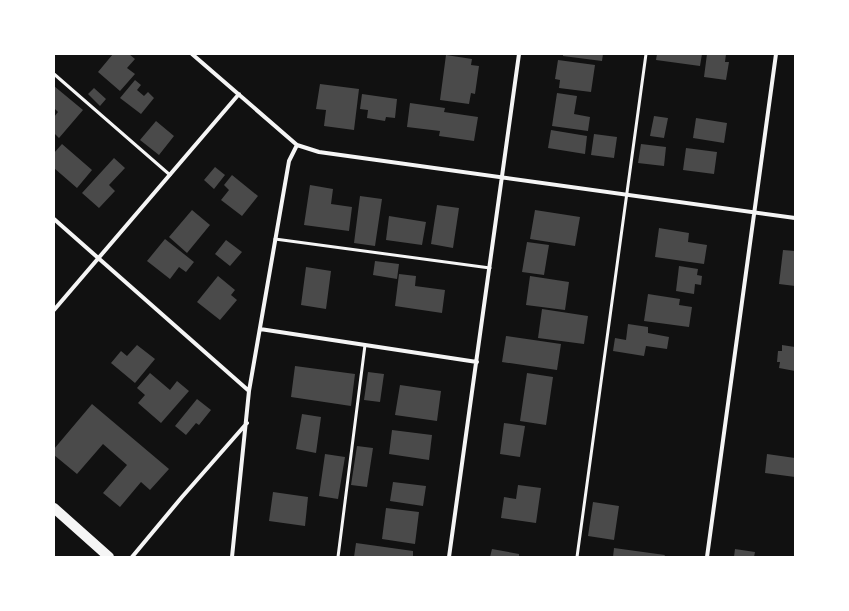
<svg xmlns="http://www.w3.org/2000/svg" width="849" height="611" font-family="'PT Sans',sans-serif">
<rect width="100%" height="100%" fill="#111"/>
<path fill="#4a4a4a" d="M 113,54 L 129,54 L 135,59 L 127,68 L 135,74 L 120,91 L 98,72 Z
M 563,54 L 603,54 L 602,61 L 563,56 Z
M 657,54 L 702,54 L 700,66 L 656,60 Z
M 707,54 L 726,54 L 725,62 L 729,62 L 726,80 L 704,77 Z
M 446,55 L 472,59 L 471,65 L 479,66 L 475,94 L 471,93 L 469,104 L 440,100 Z
M 558,60 L 595,65 L 591,92 L 559,88 L 560,80 L 555,79 Z
M 135,80 L 141,85 L 137,90 L 144,96 L 148,92 L 154,98 L 141,114 L 120,98 Z
M 320,84 L 359,89 L 354,130 L 324,126 L 326,110 L 316,109 Z
M 54,86 L 83,110 L 59,138 L 54,133 L 54,117 L 58,112 L 54,108 Z
M 94,88 L 106,99 L 100,106 L 88,94 Z
M 557,93 L 577,96 L 574,114 L 590,117 L 588,131 L 552,126 Z
M 362,94 L 397,99 L 395,118 L 386,117 L 385,121 L 367,118 L 368,110 L 360,109 Z
M 410,103 L 445,108 L 444,112 L 478,117 L 474,141 L 439,136 L 440,131 L 407,127 Z
M 654,116 L 668,118 L 664,138 L 650,136 Z
M 696,118 L 727,123 L 724,143 L 693,138 Z
M 156,121 L 174,136 L 159,155 L 140,140 Z
M 551,130 L 587,136 L 585,154 L 548,148 Z
M 594,134 L 617,137 L 614,158 L 591,155 Z
M 62,144 L 92,170 L 77,188 L 54,168 L 54,153 Z
M 641,144 L 666,147 L 664,166 L 638,163 Z
M 686,148 L 717,152 L 714,174 L 683,170 Z
M 114,158 L 125,168 L 109,185 L 115,191 L 99,208 L 82,193 Z
M 215,167 L 225,175 L 214,189 L 204,180 Z
M 232,175 L 258,196 L 242,216 L 221,200 L 229,190 L 224,185 Z
M 310,185 L 333,189 L 331,204 L 352,207 L 349,231 L 304,225 Z
M 360,196 L 382,199 L 375,246 L 354,243 Z
M 437,205 L 459,208 L 453,248 L 431,244 Z
M 192,210 L 210,225 L 187,253 L 169,237 Z
M 535,210 L 580,217 L 575,246 L 530,239 Z
M 389,216 L 426,222 L 422,245 L 386,240 Z
M 659,228 L 689,233 L 688,242 L 707,245 L 704,264 L 655,257 Z
M 165,239 L 194,262 L 186,272 L 179,267 L 170,279 L 147,261 Z
M 226,240 L 242,252 L 230,266 L 215,254 Z
M 527,242 L 549,245 L 544,275 L 522,272 Z
M 783,250 L 795,251 L 795,286 L 779,284 Z
M 375,261 L 399,264 L 397,279 L 373,275 Z
M 679,266 L 698,269 L 697,275 L 702,276 L 701,285 L 695,284 L 694,294 L 676,291 Z
M 306,267 L 331,271 L 326,309 L 301,305 Z
M 399,274 L 416,276 L 415,286 L 445,290 L 442,313 L 395,306 Z
M 218,276 L 235,290 L 231,295 L 237,300 L 220,320 L 197,302 Z
M 530,276 L 569,282 L 565,310 L 526,305 Z
M 648,294 L 680,299 L 679,305 L 692,307 L 689,327 L 644,321 Z
M 542,309 L 588,316 L 584,344 L 538,338 Z
M 628,324 L 648,327 L 648,333 L 669,337 L 667,349 L 646,346 L 644,356 L 613,351 L 615,338 L 626,340 Z
M 506,336 L 561,344 L 557,370 L 502,362 Z
M 137,345 L 155,359 L 135,383 L 111,363 L 121,351 L 127,356 Z
M 782,345 L 795,347 L 795,371 L 779,368 L 780,362 L 777,362 L 778,351 L 782,351 Z
M 295,366 L 355,374 L 351,406 L 291,397 Z
M 368,372 L 384,374 L 380,402 L 364,400 Z
M 150,373 L 170,390 L 177,381 L 189,391 L 161,423 L 138,403 L 145,395 L 137,388 Z
M 527,373 L 553,377 L 546,425 L 520,421 Z
M 400,385 L 441,391 L 437,421 L 395,415 Z
M 197,399 L 211,410 L 199,425 L 196,423 L 186,435 L 175,426 Z
M 92,404 L 169,469 L 150,490 L 141,482 L 120,507 L 103,493 L 127,465 L 103,444 L 77,474 L 54,455 L 54,449 Z
M 302,414 L 321,417 L 316,453 L 296,449 Z
M 504,423 L 525,426 L 520,457 L 500,454 Z
M 392,430 L 432,435 L 429,460 L 389,454 Z
M 357,446 L 373,448 L 367,487 L 351,485 Z
M 325,454 L 345,457 L 338,499 L 319,496 Z
M 767,454 L 795,458 L 795,477 L 765,473 Z
M 393,482 L 426,486 L 423,506 L 390,501 Z
M 518,485 L 541,488 L 536,523 L 501,518 L 504,497 L 516,499 Z
M 273,492 L 308,497 L 305,526 L 269,521 Z
M 593,502 L 619,506 L 614,540 L 588,536 Z
M 386,508 L 419,512 L 415,544 L 382,539 Z
M 356,543 L 413,551 L 413,557 L 354,557 Z
M 614,548 L 665,555 L 664,557 L 613,557 Z
M 492,549 L 519,554 L 519,557 L 490,557 Z
M 735,549 L 755,552 L 754,557 L 734,557 Z"/>
<g fill="none" stroke-linecap="round" stroke-linejoin="round">
<path stroke="#f5f5f5" stroke-width="3" d="M 54,74 L 170,175
M 275,239 L 490,268
M 338,557 L 365,345
M 577,557 L 646,54"/>
<path stroke="#f5f5f5" stroke-width="4" d="M 192,54 L 297,145 L 319,152 L 795,218
M 54,219 L 249,391
M 54,310 L 239,94
M 260,329 L 477,362
M 132,557 L 182,497 L 247,423
M 232,557 L 249,391 L 289,161 L 297,145
M 449,557 L 519,54
M 707,557 L 776,54"/>
<path stroke="#f5f5f5" stroke-width="10" d="M 54,508 L 109,557"/>
</g>
<rect width="849" height="611" fill="none" stroke="#ffffff" stroke-width="110"/>
</svg>
